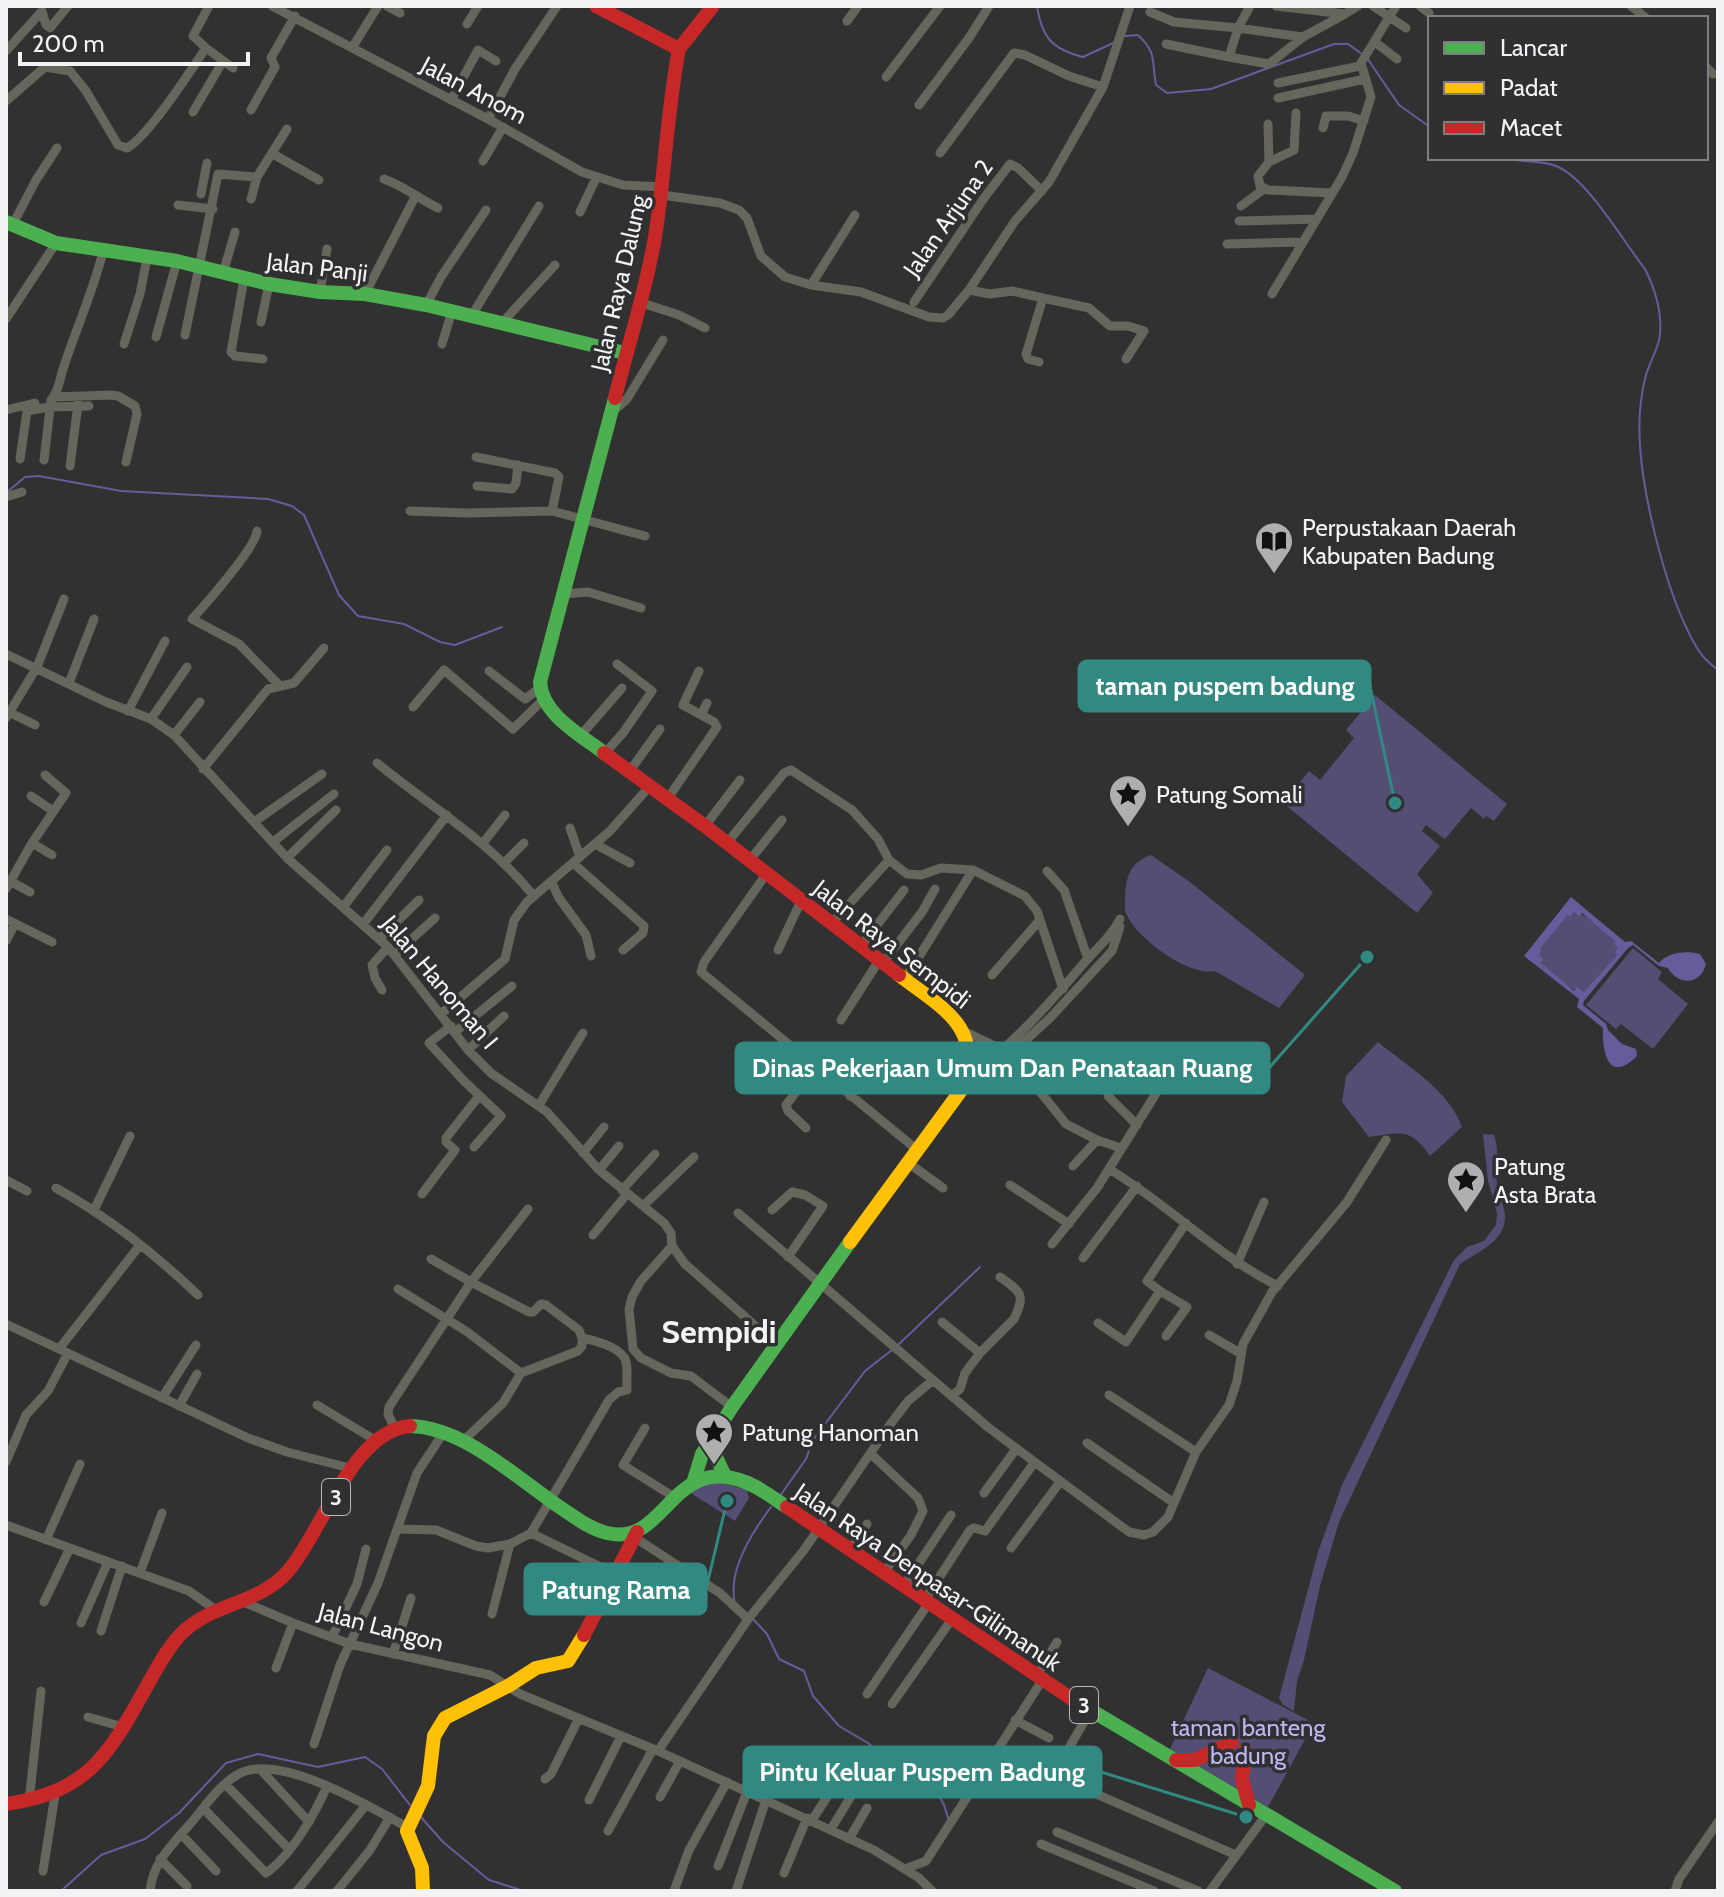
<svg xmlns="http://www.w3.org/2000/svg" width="1724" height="1897" font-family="Cabin,sans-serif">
<rect width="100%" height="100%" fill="#313132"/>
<path fill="#544d74" d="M 1375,695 L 1507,804 L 1494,821 L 1486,816 L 1484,819 L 1471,808 L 1445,839 L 1426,825 L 1422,831 L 1440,846 L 1417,874 L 1433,893 L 1417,913 L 1283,803 L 1309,771 L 1320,780 L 1354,738 L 1346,730 Z
M 1151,855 L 1190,882 L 1305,975 L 1279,1008 L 1215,971 C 1189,977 1134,937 1125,911 C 1125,910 1125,900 1125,899 C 1126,877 1129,863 1151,855 Z
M 1574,912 C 1584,913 1610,933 1616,942 C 1620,948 1618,949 1617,955 L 1584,993 C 1568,990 1542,970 1538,955 L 1542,951 L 1540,949 L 1568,915 Z
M 1633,948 L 1662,972 L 1658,979 L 1688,1004 L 1653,1049 L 1621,1024 L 1616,1029 L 1586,1005 Z
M 1378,1042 C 1407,1066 1449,1090 1462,1127 L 1430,1156 C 1410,1127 1401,1133 1369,1137 L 1342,1102 L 1346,1076 Z
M 1483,1134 L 1494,1135 C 1500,1151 1495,1168 1497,1185 C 1498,1195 1505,1206 1505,1216 C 1506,1241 1478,1252 1460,1264 L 1339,1522 L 1320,1586 L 1304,1660 L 1297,1681 L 1294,1711 L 1283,1705 L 1279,1698 L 1318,1552 L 1342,1485 L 1454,1260 L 1467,1247 L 1484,1241 L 1496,1225 L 1497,1213 L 1488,1181 Z
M 716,1481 L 747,1490 L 749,1498 L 735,1521 L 689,1492 L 699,1484 Z
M 1208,1668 L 1314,1723 L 1268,1807 L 1170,1749 Z"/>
<path fill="#675c9b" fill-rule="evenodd" d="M 1571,897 L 1625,942 L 1631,941 L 1659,963 C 1667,953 1684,950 1700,954 L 1706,964 C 1701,985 1678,986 1668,968 L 1659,966 L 1633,945 L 1628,948 L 1584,1001 L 1583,1005 L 1606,1024 L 1608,1030 L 1622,1044 L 1636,1049 L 1637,1056 C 1608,1085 1602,1051 1603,1028 L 1577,1007 L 1579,999 L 1524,956 ZM 1574,912 L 1579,916 L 1582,913 L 1615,941 L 1614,944 L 1618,948 L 1615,953 L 1617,955 L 1584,992 L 1577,987 L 1574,991 L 1541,963 L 1543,959 L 1539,955 L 1542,951 L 1540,949 L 1568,915 L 1570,917 Z"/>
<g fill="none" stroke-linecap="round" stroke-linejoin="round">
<path stroke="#675c9b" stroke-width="2" d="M 1037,6 C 1042,38 1052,49 1083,57 L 1113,43
M 1125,36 L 1138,35 C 1158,54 1151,60 1156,85 L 1167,93 L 1211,89 L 1334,44 L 1348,44 L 1362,54
M 1367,58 L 1399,105 L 1430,127
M 1507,158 C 1523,163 1542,160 1556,166 C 1587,178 1623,241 1645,269 C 1655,289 1662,312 1660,334 C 1659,348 1650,361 1646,375 C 1643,386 1641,399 1640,411 C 1635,474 1665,594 1697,648 C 1702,657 1710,664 1718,670
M 6,493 L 25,477 L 39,476 L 121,491 L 268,499 L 292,506 L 304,515 L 339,595 L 358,616 L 404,624 L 440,642 L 455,645 L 502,627
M 897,1346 L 980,1267
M 780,1496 L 806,1459 L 813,1440 L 865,1371 L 892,1350
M 735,1603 C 727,1571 753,1531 771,1507
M 752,1618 L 767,1634 L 779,1659 L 804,1671 L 813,1696 L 839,1726 L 868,1743 L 878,1753 L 930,1778 L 944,1805 L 949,1821
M 420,1816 L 443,1842 L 489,1880 L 524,1891
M 61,1891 L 101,1855 L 145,1839 L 179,1813 L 226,1763 L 258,1754 L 318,1767 L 365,1757 L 382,1769 L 410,1805"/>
<path stroke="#66665d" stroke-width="9" d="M 272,6 L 488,119 L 582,172 L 623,185 L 663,187
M 387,6 L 400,13
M 1276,6 L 1345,14 L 1358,6
M 1373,6 L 1406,28
M 1420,6 L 1429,13
M 1631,6 L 1646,18
M 1150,12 L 1174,22 L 1238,28 L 1303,37
M 847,21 L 858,6
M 467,24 L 478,6
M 1375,42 L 1397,59
M 1166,44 L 1229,57 L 1238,28 L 1250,6
M 206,48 L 193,36 L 209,6
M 352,48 L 378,6
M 6,51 L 42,11 L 46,25 L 50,28 L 68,6
M 1229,57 L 1269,64 L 1303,37 L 1345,14
M 1706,67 L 1713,74
M 886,77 L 940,6
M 1278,83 L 1360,66
M 1278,98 L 1365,79
M 451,100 L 478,50 L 496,61
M 6,101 L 45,67 L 70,71 L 86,91 L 118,145 L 127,148 C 149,136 190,71 206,48 L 233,68
M 919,105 L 969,38 L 989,6
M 251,110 L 275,67 L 271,58 L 295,16
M 193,112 L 223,61
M 488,119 L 515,69 L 557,6
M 1268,124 L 1269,162 L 1258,176 L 1260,186 L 1268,190 L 1332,193
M 1323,128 L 1326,116 L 1348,116 L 1364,121
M 940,153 L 1014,53 L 1025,55 L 1069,76 L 1103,87
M 273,154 L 319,180
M 483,161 L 503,127
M 1269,162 L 1294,150 L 1296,113
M 384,179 C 404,186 419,199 438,208
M 201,194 L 207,163
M 662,195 L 720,203 L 739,210 L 747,218 L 761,256 L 785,277 L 811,285 L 861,292 L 929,317 L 943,318 L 948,315 L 969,290 L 1015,221 L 1049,182 L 1103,87 L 1130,6
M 251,199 L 257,177
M 178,205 L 213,209
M 1241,206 L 1264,189
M 580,212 L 596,178
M 1239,221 L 1316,219
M 13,224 L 36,180 L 57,148
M 1227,244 L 1302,242
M 223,273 L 235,232
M 244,279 L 231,352 L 235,356 L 263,359
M 811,285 L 855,215
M 969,290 L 990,294 L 1012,291 L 1043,298 L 1026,354 L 1028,359 L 1039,362
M 320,292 L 327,249
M 365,294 L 415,197
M 1272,294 L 1342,177 L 1353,153 L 1371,97 L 1361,63 L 1396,6
M 1043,298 L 1089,308 L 1110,326 L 1128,326 L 1144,331 L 1126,359
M 639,302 L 679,315 L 705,328
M 914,302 L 984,198 L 1010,164 L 1018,168 L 1042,191
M 426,305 L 441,277 L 486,210
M 472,315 L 539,206
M 6,319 L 56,243
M 261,322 L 269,284
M 502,323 L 555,265
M 185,335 L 218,174 L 257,177 L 287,129
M 156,337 L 177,261
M 124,344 L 140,294 L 147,258
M 442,344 L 452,311
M 55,397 L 111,395 L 118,396 L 135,406 L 137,414 L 126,462
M 6,410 L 35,403
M 612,412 L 627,399 L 663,340
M 476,457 L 555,473 L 559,477 L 552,511 L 645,536
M 20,459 L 27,411 L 49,407 L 89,406
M 44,460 L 51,400 C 59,392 60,377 64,366 C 77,327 93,291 103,252
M 70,466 L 78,404
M 477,486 L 512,489 L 516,483 L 518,465
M 6,497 L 22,492
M 410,511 L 467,513 L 552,511
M 257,531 C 256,547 205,605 192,619 L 239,644 L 280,686
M 563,594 L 588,592 L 641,608
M 6,654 L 106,702 L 151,719 L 174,735 L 287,858 L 388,947 L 468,1050 L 491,1073 L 547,1112 L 599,1170 L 664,1223 L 671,1233 L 672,1246 L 685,1264 L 776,1344
M 489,671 L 525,699 L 540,688
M 69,683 L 94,619
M 413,707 L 444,670 L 513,729 L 544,699
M 128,711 L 165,641
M 9,712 L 35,725
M 701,715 L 707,703
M 6,718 L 37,667 L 64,599
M 151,719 L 187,667
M 174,735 L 200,702
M 581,735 L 622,688
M 605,753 L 623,733 L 652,691 L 617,664
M 377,763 C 432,808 487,839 533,895
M 203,769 L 268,689 L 294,683 L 324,648
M 629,772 L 660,729
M 31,796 L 53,811
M 666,801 L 717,727 L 714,722 L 683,705 L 699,671
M 254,822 L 322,774
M 705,826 L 740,780
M 570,828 L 580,857
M 273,842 L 334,794
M 32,843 L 52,855
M 483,843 L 505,815
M 727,843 L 784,773 L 791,770 L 852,810 L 878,839 L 889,860 L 907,874 L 921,875 L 941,868 L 973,870 L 1025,896 L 1037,911 L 1063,989
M 595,844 L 630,863
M 287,858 L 336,810
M 750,860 L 782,820
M 505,862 L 524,843
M 573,863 L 644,926 L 643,933 L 623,950
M 1047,871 L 1064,890 L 1088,959
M 767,873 L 704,962 L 701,972 L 916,1149
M 10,881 L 30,892
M 551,881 L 559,898 L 586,935 L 591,956
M 6,889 L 32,843 L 66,793 L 45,775
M 344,906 L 387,850
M 6,919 L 52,942
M 364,923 L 447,815
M 831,924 L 889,860
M 380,938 L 419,900
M 6,941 L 15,924
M 860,947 L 904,890
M 778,950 L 801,901
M 395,954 L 435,918
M 882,964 L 922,912 L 935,889
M 992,975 L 1039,921
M 905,979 L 973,870
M 382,990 L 375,978 L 372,965 L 388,947
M 442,1013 L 505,959 L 514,920 L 527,902 L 610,831 L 649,787
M 841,1020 L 878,962
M 451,1026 L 429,1043 L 463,1080 L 501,1116 L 474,1147
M 455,1032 L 512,986
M 968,1033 L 1009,1053 L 1066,1124 L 1097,1140 L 1121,1148
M 468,1050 L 504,1016
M 1007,1053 L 1025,1041 L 1050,1018 L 1112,951 L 1120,927
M 967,1078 C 1011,1047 1049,1004 1084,963 C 1097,948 1111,937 1120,919
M 850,1096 L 880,1067 L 893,1073
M 1108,1096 L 1137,1125
M 539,1105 L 583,1033
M 806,1128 L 788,1111 L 786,1105 L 816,1066
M 583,1153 L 604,1127
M 907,1162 L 943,1188
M 1073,1166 L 1097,1140
M 1109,1169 C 1168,1204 1216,1255 1278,1286
M 599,1170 L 619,1146
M 6,1180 L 27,1191
M 1010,1185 L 1069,1224
M 56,1188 C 108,1217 155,1254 198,1295
M 622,1190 L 655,1154
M 422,1194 L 455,1150 L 446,1142 L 446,1138 L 479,1096
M 643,1206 L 694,1157
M 94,1210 L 130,1136
M 772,1210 L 792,1192 L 805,1195 L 823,1206 L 788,1257
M 738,1213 L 989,1428 L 1129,1532 L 1144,1535 L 1153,1532 L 1168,1517 L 1196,1452 L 1229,1405 L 1237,1381 L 1243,1344 L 1272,1292 L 1347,1202 L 1386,1140
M 593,1235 L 627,1194
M 1052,1244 L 1097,1188 L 1175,1063
M 672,1246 L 641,1281 L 632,1297 L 629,1309 L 633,1349 L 641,1358 L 671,1373 L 691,1376 L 732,1407
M 1083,1258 L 1137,1186
M 431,1259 L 471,1282 L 528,1209
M 1237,1264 L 1264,1202
M 398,1289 L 466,1331 L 521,1373
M 1160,1291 L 1187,1307 L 1166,1336
M 942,1322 L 980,1353
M 1098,1323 L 1126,1342 L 1160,1291 L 1147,1281 L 1186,1223
M 6,1324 L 248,1438 L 287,1452 L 354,1469
M 1209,1335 L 1240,1353
M 59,1349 L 140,1245
M 1109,1395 L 1196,1452
M 952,1396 L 960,1389 L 965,1373 L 980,1353 L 1014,1319 C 1026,1294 1021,1292 1000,1277
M 162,1398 L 196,1345
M 317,1405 L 375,1440
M 179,1406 L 197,1374
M 645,1428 L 623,1465 L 674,1497
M 395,1429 L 388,1414 L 389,1407 L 471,1282 L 529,1312 L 533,1312 L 541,1304 L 546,1305 L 579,1330 L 582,1338 C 594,1340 616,1346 624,1357 C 629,1364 626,1381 627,1390 L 618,1392 L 609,1400 L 531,1533
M 462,1442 L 503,1403 L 521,1373 L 578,1351 L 582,1346 L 582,1338
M 1087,1443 L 1174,1503
M 871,1454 L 918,1498 L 923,1511 L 911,1535 L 883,1574
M 6,1462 L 26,1415 L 48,1391 L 68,1353
M 984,1493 L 1016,1449
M 6,1525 L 189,1591 L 216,1610
M 398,1529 L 436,1530 L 476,1546 L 488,1548 L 510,1544 L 531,1533
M 531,1533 L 615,1574
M 634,1537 L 720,1593 L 748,1619
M 46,1540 L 80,1464
M 1011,1548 L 1060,1482
M 850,1550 L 867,1524
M 140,1573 L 162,1513
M 614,1577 L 650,1595
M 903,1587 L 951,1515
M 924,1601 L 970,1530 L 974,1528 L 985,1531 L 1034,1463
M 44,1602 L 70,1548
M 246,1603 L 293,1623 L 350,1644 L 490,1675 L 520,1694 L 658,1751 L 874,1850 L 919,1878 L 932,1891
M 492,1614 L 510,1544
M 81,1623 L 108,1562
M 101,1631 L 122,1566
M 332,1637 L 357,1584 L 366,1549
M 393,1654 L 411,1598
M 276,1668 L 293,1623
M 1037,1675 L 1057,1642
M 867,1694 L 928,1604
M 892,1704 L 952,1619
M 88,1717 L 123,1727
M 1015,1720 L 1049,1738
M 314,1744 L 340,1665 L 378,1583 L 417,1473 L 444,1432
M 1070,1746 L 1091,1710
M 658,1751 L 749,1618 L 804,1550 L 889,1426 L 908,1401 L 932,1381
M 260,1769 L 309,1822
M 981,1778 L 1010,1792
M 545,1779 L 551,1774 L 579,1718
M 1064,1780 L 1236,1855
M 225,1784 L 289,1849
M 660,1797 L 680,1761
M 589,1800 L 621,1736
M 29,1802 L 41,1691
M 203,1808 L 266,1873 C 291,1856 315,1814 327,1786
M 812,1820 L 842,1774
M 831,1829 L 850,1798
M 608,1831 L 653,1749
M 1057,1832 L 1198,1891
M 181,1834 L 216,1871
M 849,1839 L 867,1808
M 1041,1844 L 1154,1891
M 160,1859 L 187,1886
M 718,1866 L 747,1792
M 905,1869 L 926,1861 L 1043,1679
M 43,1871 L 55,1795
M 784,1873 L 807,1818
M 150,1891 C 153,1862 172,1845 190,1824 C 204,1808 218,1786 237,1775 C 277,1750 370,1807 407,1827
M 297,1891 L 366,1805
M 337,1891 L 370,1850 L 390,1817
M 674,1891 L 689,1850 L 727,1782
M 736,1891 L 766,1800
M 1210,1891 L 1266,1815
M 1675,1891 L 1679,1879 L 1718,1822"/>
<path stroke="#4caf50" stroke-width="14" d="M 6,222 L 56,243 L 177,261 L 269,284 L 320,292 L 365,294 L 426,305 L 625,353
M 604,753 C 581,735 542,715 540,682 L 615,398
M 410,1426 C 465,1427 520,1481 564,1510 C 577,1519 591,1529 607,1533 C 666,1548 671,1453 745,1482 C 760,1487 774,1499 787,1507
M 712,1438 L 714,1453 L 725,1476
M 694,1480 L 702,1454 L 732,1407 L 850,1242
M 1072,1699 L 1395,1891"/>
<path stroke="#ffc107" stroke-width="14" d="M 850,1242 L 962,1089 C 985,1027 942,1008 899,975
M 423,1891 L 422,1868 L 407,1831 L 428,1786 L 434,1736 L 445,1718 L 508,1686 L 536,1668 L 568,1661 L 584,1635"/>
<path stroke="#c62828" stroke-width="14" d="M 596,6 L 679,49 C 667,111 665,175 655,237 C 646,291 628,345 615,398
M 679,49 L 713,6
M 604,753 L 705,826 L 899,975
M 787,1507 L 1072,1699
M 584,1635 L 637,1532
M 1245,1750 L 1242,1779 L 1249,1805
M 1176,1760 L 1195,1760 L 1232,1742
M 6,1804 C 86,1792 107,1758 144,1691 C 155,1672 165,1651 180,1635 C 211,1602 260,1605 289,1570 C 323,1530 352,1431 410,1426"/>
</g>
<defs>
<g id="library-pin" transform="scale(2)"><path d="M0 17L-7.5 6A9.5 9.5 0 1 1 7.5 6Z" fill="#afafb1" stroke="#303033"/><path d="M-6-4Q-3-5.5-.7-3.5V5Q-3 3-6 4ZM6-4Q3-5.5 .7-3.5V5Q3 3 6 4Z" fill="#111"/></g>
<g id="sight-pin" transform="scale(2)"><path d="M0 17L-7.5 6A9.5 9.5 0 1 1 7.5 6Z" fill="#afafb1" stroke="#303033"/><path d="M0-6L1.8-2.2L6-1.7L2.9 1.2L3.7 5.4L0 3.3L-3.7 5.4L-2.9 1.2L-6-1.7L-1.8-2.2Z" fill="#111"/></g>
</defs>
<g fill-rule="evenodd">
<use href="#library-pin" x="1274" y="541"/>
<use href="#sight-pin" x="1128" y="794"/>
<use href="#sight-pin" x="1466" y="1180"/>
<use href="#sight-pin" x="714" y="1432"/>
</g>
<g text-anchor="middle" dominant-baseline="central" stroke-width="7" stroke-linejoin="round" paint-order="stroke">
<g fill="#303033" stroke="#b8b8bb" stroke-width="2">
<rect x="322" y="1479" width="28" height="36" rx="6"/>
<rect x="1070" y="1687" width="28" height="36" rx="6"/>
</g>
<g font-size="22" font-weight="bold" fill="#f3f3f5">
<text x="336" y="1497">3</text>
<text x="1084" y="1705">3</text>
</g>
<g font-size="24" fill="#f3f3f5" stroke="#303033">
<text transform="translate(474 90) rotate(28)">Jalan Anom</text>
<text transform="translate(948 218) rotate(-55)">Jalan Arjuna 2</text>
<text transform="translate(317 267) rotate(7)">Jalan Panji</text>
<text transform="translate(619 283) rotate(-77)">Jalan Raya Dalung</text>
<text transform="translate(892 944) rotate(38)">Jalan Raya Sempidi</text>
<text transform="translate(440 982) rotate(50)">Jalan Hanoman I</text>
<text transform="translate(928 1577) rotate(34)">Jalan Raya Denpasar-Gilimanuk</text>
<text transform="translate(381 1627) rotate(15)">Jalan Langon</text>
</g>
<g font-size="24" fill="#f3f3f5" stroke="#303033" text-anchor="start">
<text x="1302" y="527">Perpustakaan Daerah<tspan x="1302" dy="28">Kabupaten Badung</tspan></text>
<text x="1156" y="794">Patung Somali</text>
<text x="1494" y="1166">Patung<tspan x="1494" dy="28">Asta Brata</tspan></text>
<text x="742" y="1432">Patung Hanoman</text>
</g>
<g font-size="24" fill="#beb7f1" stroke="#303033">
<text x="1248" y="1727">taman banteng<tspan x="1248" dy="28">badung</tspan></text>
</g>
<g font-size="32" font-weight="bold" fill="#f3f3f5" stroke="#303033">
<text x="719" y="1331">Sempidi</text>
</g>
</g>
<path fill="none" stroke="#318982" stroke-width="3" d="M1395 803L1370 686M1367 957L1269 1068M727 1501L706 1589M1246 1817L1101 1772"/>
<g fill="#318982" stroke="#303033" stroke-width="3">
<circle cx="1395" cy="803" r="8"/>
<circle cx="1367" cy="957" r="8"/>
<circle cx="727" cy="1501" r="8"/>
<circle cx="1246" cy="1817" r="8"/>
</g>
<g fill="#318982" stroke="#318982" stroke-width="3">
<rect x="1079" y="661" width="291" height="50" rx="8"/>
<rect x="736" y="1043" width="533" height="50" rx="8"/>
<rect x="525" y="1564" width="181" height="50" rx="8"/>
<rect x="744" y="1747" width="357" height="50" rx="8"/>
</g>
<g font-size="26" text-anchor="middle" font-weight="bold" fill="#fff">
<text x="1225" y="695">taman puspem badung</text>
<text x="1002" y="1077">Dinas Pekerjaan Umum Dan Penataan Ruang</text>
<text x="616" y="1599">Patung Rama</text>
<text x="922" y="1781">Pintu Keluar Puspem Badung</text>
</g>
<rect width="1724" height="1897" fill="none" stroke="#f3f3f5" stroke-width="16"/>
<rect x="1428" y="16" width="280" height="144" fill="#303033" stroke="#7e7e81" stroke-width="2"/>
<rect x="1444" y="42" width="40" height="12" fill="#4caf50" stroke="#7e7e81" stroke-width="2"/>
<text x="1500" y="56" font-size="24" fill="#f3f3f5">Lancar</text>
<rect x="1444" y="82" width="40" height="12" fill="#ffc107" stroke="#7e7e81" stroke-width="2"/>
<text x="1500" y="96" font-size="24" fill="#f3f3f5">Padat</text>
<rect x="1444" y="122" width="40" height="12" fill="#c62828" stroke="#7e7e81" stroke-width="2"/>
<text x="1500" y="136" font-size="24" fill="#f3f3f5">Macet</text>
<path d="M20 52v12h228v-12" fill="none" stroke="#f3f3f5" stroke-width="4"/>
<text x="32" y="52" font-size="24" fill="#f3f3f5" stroke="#303033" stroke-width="6" paint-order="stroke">200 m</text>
</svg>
